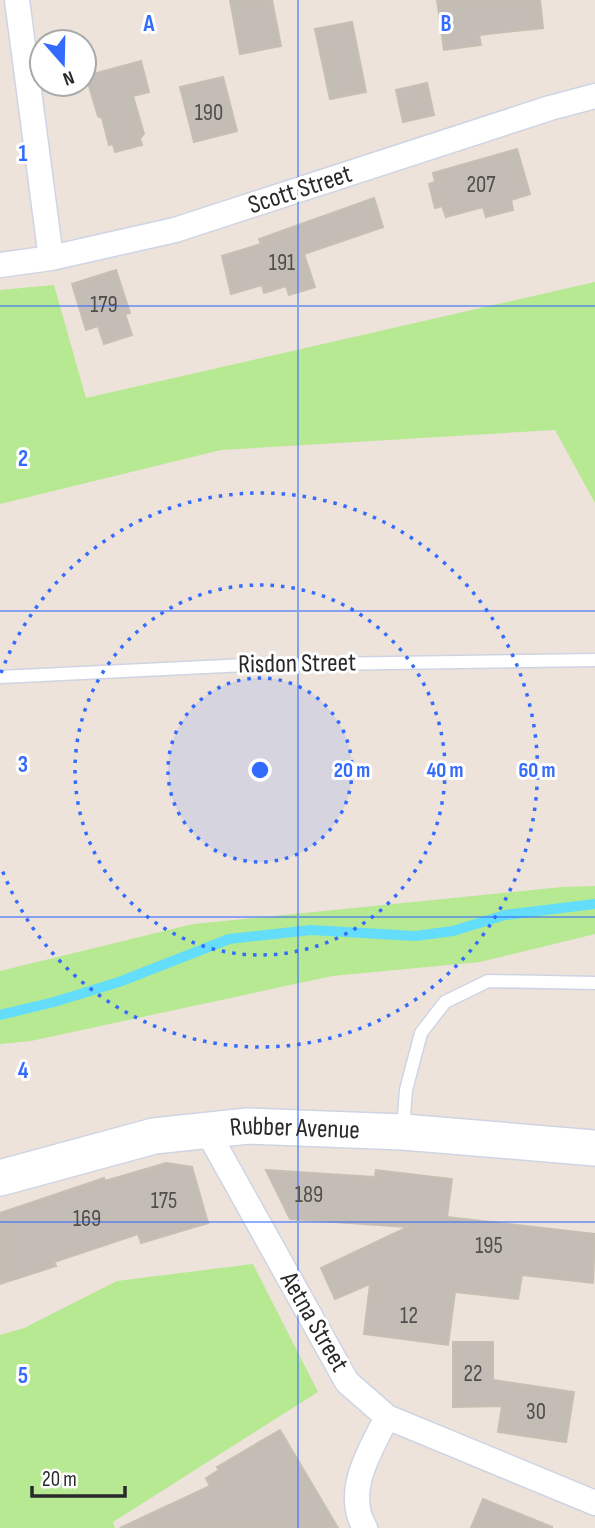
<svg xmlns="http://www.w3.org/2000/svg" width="595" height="1528" font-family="'Sofia Sans Condensed',sans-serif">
<rect width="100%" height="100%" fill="#ede3da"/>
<path fill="#b6e991" d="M 595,282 L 595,503 L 555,430 L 221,450 L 0,504 L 0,290 L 54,285 L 86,398 Z
M 595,886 L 595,934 L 480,962 L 332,976 L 31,1041 L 0,1044 L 0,971 L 193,924 L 562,887 Z
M 253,1264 L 318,1392 L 113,1522 L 115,1528 L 0,1528 L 0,1335 L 24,1328 L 117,1281 Z"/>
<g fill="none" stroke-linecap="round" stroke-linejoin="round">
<path stroke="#63ddf9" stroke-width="10" d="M 0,1015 L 54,1002 L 119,982 L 229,939 L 311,930 L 415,936 L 453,931 L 505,915 L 595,904"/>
</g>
<path fill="#c4bdb6" stroke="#c8bfb3" stroke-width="2" d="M 230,0 L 272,0 L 281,46 L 240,54 Z
M 437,0 L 540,0 L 543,28 L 479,35 L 481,45 L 444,50 Z
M 352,22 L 366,92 L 330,99 L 315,29 Z
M 141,61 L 149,92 L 133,96 L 144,134 L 140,138 L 142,145 L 115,152 L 113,144 L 109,145 L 102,118 L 98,116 L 86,76 Z
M 223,77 L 237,131 L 194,142 L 180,87 Z
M 427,83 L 434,115 L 403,122 L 396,90 Z
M 517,149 L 530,194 L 511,200 L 513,210 L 486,217 L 483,207 L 446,217 L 442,206 L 435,208 L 429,184 L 435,182 L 433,173 Z
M 374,198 L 383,227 L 304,254 L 315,287 L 289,295 L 286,286 L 264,293 L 262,285 L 231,294 L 222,256 L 261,244 L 259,239 Z
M 116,270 L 130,313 L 125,314 L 132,335 L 104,344 L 98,326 L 86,330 L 72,284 Z
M 166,1163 L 192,1167 L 208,1223 L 141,1243 L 138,1234 L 54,1262 L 56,1266 L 0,1284 L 0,1213 L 104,1178 L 105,1181 Z
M 266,1170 L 375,1177 L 376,1170 L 452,1179 L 447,1217 L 595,1234 L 593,1283 L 522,1275 L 518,1299 L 455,1292 L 448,1345 L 364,1334 L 370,1284 L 335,1299 L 321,1268 L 408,1227 L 290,1219 Z
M 453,1342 L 493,1342 L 493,1380 L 574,1392 L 566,1442 L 498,1432 L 502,1406 L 453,1407 Z
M 280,1430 L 338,1528 L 120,1528 L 210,1486 L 206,1478 L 219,1470 L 217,1467 Z
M 483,1499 L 552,1527 L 552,1528 L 471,1528 Z"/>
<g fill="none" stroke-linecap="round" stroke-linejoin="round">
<g stroke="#cfd4e4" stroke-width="15">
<path id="lane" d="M 0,677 L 246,665 L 595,660
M 403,1129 L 406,1090 L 421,1033 L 445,1002 L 488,981 L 595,983"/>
</g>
<g stroke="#cfd4e4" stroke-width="27">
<path id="street" d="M 17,0 L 51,258
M 0,265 L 51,258 L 175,230 L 550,108 L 595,96
M 206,1129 L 347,1382 L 387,1417 L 595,1503
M 365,1528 C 343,1492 371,1449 387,1417"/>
</g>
<g stroke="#cfd4e4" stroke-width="38">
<g id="secondary">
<path id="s1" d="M 0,1178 L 154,1136 L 248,1126 L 403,1132 L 595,1148"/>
</g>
</g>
<use href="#lane" stroke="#fff" stroke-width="12"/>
<use href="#street" stroke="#fff" stroke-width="24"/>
<use href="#secondary" stroke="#fff" stroke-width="35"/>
</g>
<path fill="none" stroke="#346bff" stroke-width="2" stroke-opacity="0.55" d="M 298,0 L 298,1528M 0,306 L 595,306M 0,611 L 595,611M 0,917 L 595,917M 0,1222 L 595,1222"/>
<circle cx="260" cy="770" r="92" fill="#346bff" fill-opacity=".12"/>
<g fill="none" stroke="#346bff" stroke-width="3.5" stroke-dasharray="3.5 7">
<circle cx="260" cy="770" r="92"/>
<circle cx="260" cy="770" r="185"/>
<path d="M1 673A277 277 0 1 1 1 867"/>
</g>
<g text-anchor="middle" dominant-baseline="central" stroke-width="6" stroke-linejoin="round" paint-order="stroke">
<g font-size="23" fill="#504e4c">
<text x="209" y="113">190</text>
<text x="481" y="185">207</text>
<text x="282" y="263">191</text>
<text x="104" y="305">179</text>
<text x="309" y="1195">189</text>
<text x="164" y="1201">175</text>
<text x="87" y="1219">169</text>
<text x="489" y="1246">195</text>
<text x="409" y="1316">12</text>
<text x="473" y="1374">22</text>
<text x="536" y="1412">30</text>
</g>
<g font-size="26" fill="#292929" stroke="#fff">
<text transform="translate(300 190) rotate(-18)">Scott Street</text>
<text transform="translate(297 664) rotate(-1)">Risdon Street</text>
<text stroke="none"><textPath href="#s1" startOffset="301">Rubber Avenue</textPath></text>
<text transform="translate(314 1322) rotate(60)">Aetna Street</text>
</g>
</g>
<g font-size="23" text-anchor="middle" font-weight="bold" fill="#346bff" stroke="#fff" stroke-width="6" stroke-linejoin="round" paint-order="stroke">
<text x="149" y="31">A</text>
<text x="446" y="31">B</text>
<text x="23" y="161">1</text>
<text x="23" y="466">2</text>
<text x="23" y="772">3</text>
<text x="23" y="1078">4</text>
<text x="23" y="1383">5</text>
</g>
<circle cx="260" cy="770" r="10" fill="#346bff" stroke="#fff" stroke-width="3.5"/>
<g font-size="21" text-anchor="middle" font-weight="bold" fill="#346bff" stroke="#fff" stroke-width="6" stroke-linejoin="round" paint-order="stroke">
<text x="352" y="777">20 m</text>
<text x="445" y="777">40 m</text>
<text x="537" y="777">60 m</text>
</g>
<g transform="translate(63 63) rotate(160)"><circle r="33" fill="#ffffff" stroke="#a9a9a9" stroke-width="2"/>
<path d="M0-5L12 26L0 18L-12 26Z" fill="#346bff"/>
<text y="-10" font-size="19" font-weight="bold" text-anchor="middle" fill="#292929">N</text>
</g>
<path d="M32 1486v10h93v-10" fill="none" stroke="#292929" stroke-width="3.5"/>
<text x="42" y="1486" font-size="21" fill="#292929" stroke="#ffffff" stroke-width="5" paint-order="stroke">20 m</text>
</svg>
